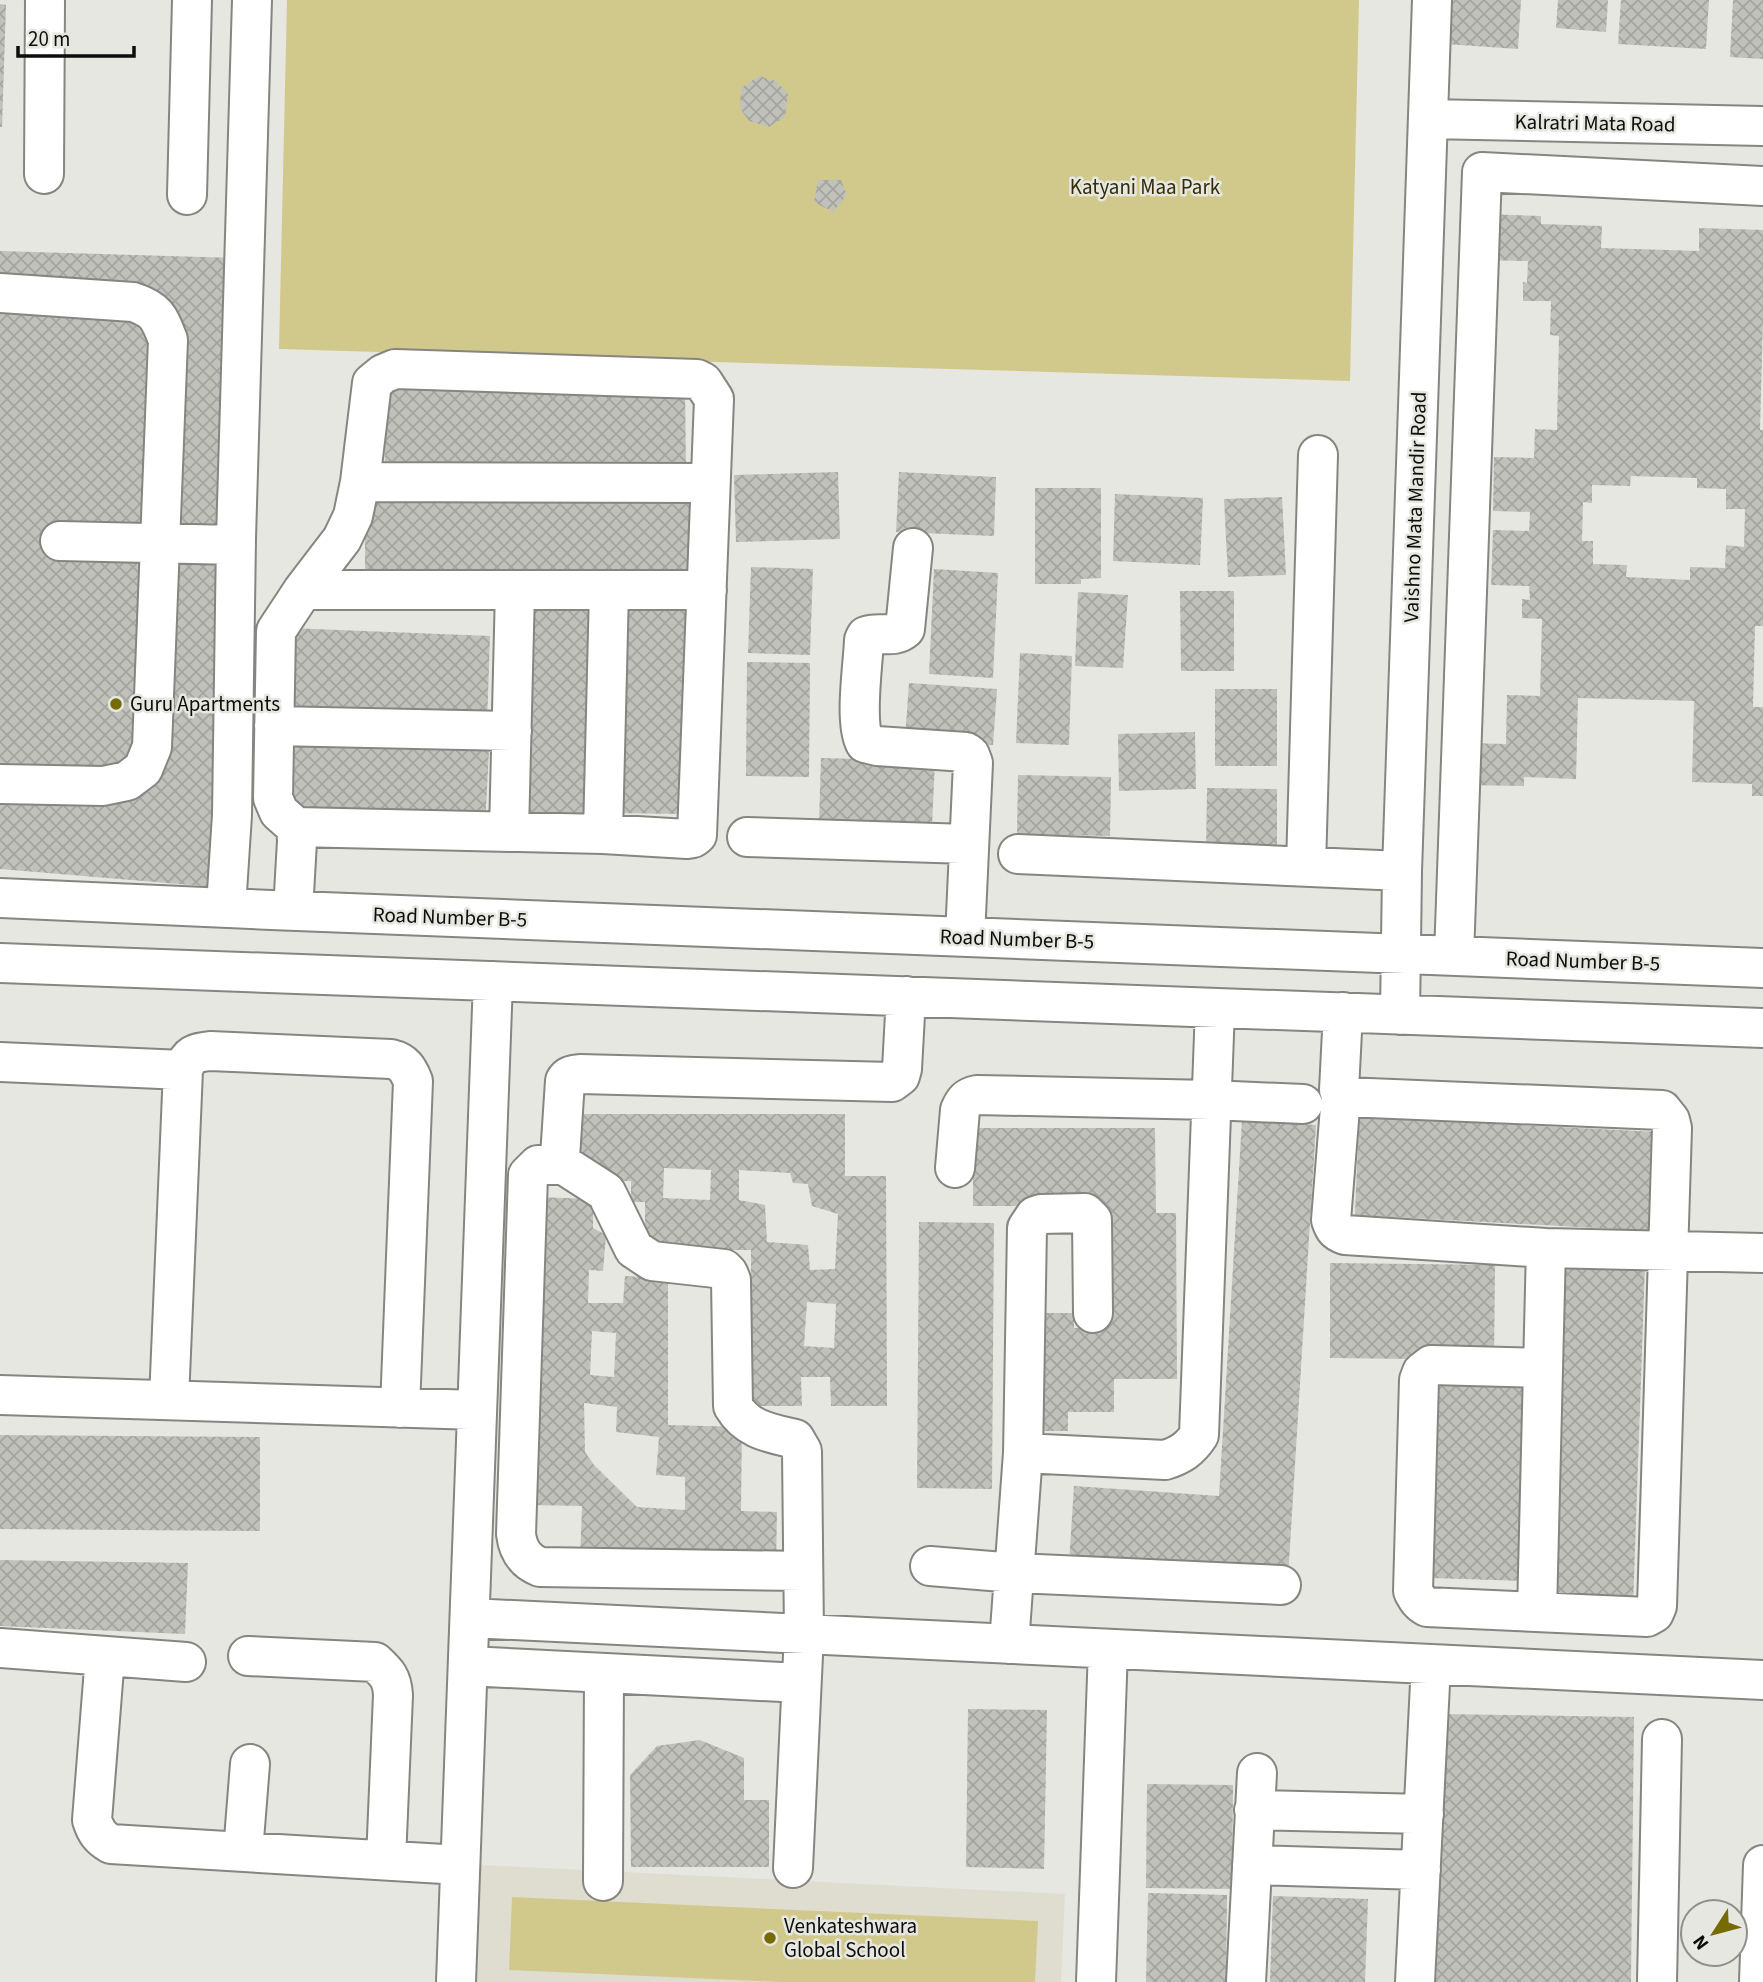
<svg xmlns="http://www.w3.org/2000/svg" width="1763" height="1982" font-family="'Source Sans 3',sans-serif">
<defs>
<pattern id="building-cross-hatch" width="8" height="8" patternUnits="userSpaceOnUse" patternTransform="scale(1.75)"><rect width="8" height="8" fill="#c1c1bb"/><path d="M0 0l8 8M0 8l8-8" fill="none" stroke="#a5a59f"/></pattern>
</defs>
<rect width="100%" height="100%" fill="#e7e7e1"/>
<path fill="#deddd0" d="M 481,1865 L 1065,1894 L 1061,1982 L 476,1982 Z"/>
<path fill="#d1c98c" d="M 287,0 L 1359,0 L 1350,381 L 279,349 Z
M 512,1897 L 1038,1921 L 1035,1982 L 782,1982 L 509,1970 Z"/>
<path fill="url(#building-cross-hatch)" fill-rule="evenodd" d="M 1433,0 L 1521,0 L 1518,49 L 1431,43 Z
M 1558,0 L 1608,0 L 1606,32 L 1556,28 Z
M 1621,0 L 1709,0 L 1706,49 L 1618,44 Z
M 1733,0 L 1763,0 L 1763,59 L 1730,57 Z
M 0,4 L 6,5 L 2,127 L 0,127 Z
M 759,76 L 776,81 L 788,94 L 785,117 L 769,127 L 749,121 L 740,108 L 741,88 Z
M 818,180 L 841,180 L 847,195 L 833,212 L 814,202 Z
M 1484,214 L 1541,216 L 1541,224 L 1602,226 L 1601,248 L 1699,251 L 1699,228 L 1763,230 L 1763,318 L 1760,430 L 1763,430 L 1763,626 L 1755,626 L 1753,707 L 1763,707 L 1763,796 L 1752,796 L 1752,784 L 1692,782 L 1694,701 L 1578,698 L 1576,779 L 1524,777 L 1524,786 L 1467,785 L 1468,743 L 1506,744 L 1507,695 L 1540,696 L 1542,619 L 1522,618 L 1522,599 L 1530,600 L 1529,586 L 1491,585 L 1493,530 L 1529,531 L 1530,512 L 1493,511 L 1494,457 L 1534,458 L 1535,429 L 1557,430 L 1559,336 L 1550,335 L 1551,301 L 1523,301 L 1523,282 L 1527,283 L 1528,261 L 1483,260 ZM 1631,476 L 1697,478 L 1697,488 L 1726,489 L 1726,509 L 1745,509 L 1744,547 L 1726,545 L 1725,568 L 1690,567 L 1690,580 L 1626,577 L 1627,565 L 1593,564 L 1593,541 L 1582,541 L 1583,502 L 1592,503 L 1592,485 L 1630,486 Z
M 0,251 L 236,258 L 227,888 L 0,869 Z
M 685,385 L 686,466 L 385,468 L 383,387 Z
M 838,472 L 840,539 L 736,542 L 734,475 Z
M 899,472 L 996,477 L 994,536 L 896,532 Z
M 1035,488 L 1101,488 L 1101,578 L 1081,579 L 1081,584 L 1035,584 Z
M 1115,494 L 1203,498 L 1200,565 L 1113,561 Z
M 1282,497 L 1286,575 L 1228,577 L 1224,499 Z
M 365,501 L 694,501 L 694,579 L 365,578 Z
M 751,567 L 813,569 L 810,655 L 748,653 Z
M 934,569 L 998,573 L 993,678 L 929,674 Z
M 1180,591 L 1234,591 L 1234,671 L 1181,671 Z
M 1078,592 L 1128,595 L 1123,668 L 1075,666 Z
M 615,598 L 687,599 L 683,814 L 612,813 Z
M 530,607 L 601,609 L 595,826 L 523,823 Z
M 289,628 L 490,636 L 487,725 L 286,716 Z
M 1020,653 L 1072,656 L 1069,745 L 1016,743 Z
M 747,662 L 810,663 L 809,777 L 746,776 Z
M 909,683 L 997,689 L 993,745 L 905,739 Z
M 1215,689 L 1277,689 L 1277,766 L 1215,766 Z
M 1195,732 L 1196,789 L 1119,791 L 1118,734 Z
M 292,740 L 489,751 L 485,826 L 289,814 Z
M 821,758 L 935,761 L 932,825 L 819,822 Z
M 1018,775 L 1111,777 L 1110,836 L 1017,834 Z
M 1207,788 L 1277,789 L 1277,853 L 1206,852 Z
M 575,1114 L 845,1114 L 845,1176 L 886,1176 L 887,1406 L 831,1406 L 830,1377 L 801,1377 L 802,1406 L 751,1406 L 751,1250 L 645,1250 L 645,1202 L 631,1202 L 631,1181 L 600,1181 L 575,1166 ZM 664,1168 L 711,1170 L 710,1200 L 663,1198 ZM 739,1170 L 790,1173 L 793,1183 L 808,1184 L 812,1206 L 838,1214 L 835,1269 L 810,1270 L 808,1245 L 767,1242 L 765,1205 L 739,1200 ZM 807,1302 L 836,1304 L 834,1348 L 804,1346 Z
M 1359,1117 L 1658,1132 L 1653,1231 L 1355,1215 Z
M 1242,1120 L 1316,1125 L 1288,1578 L 1069,1564 L 1074,1486 L 1219,1496 Z
M 973,1128 L 1155,1128 L 1156,1213 L 1176,1213 L 1177,1379 L 1114,1379 L 1114,1412 L 1068,1412 L 1068,1431 L 1033,1431 L 1033,1313 L 1074,1313 L 1074,1328 L 1097,1328 L 1096,1206 L 973,1206 Z
M 537,1197 L 593,1199 L 593,1228 L 606,1235 L 603,1271 L 589,1270 L 588,1303 L 623,1303 L 625,1276 L 668,1279 L 668,1425 L 742,1427 L 741,1511 L 777,1512 L 776,1568 L 580,1562 L 582,1506 L 530,1505 ZM 592,1331 L 616,1333 L 614,1377 L 590,1375 ZM 584,1403 L 617,1407 L 616,1432 L 659,1437 L 656,1475 L 685,1477 L 685,1510 L 637,1507 L 594,1465 L 585,1452 Z
M 919,1222 L 994,1223 L 992,1489 L 917,1488 Z
M 1550,1260 L 1645,1264 L 1633,1607 L 1539,1602 Z
M 1330,1263 L 1495,1265 L 1494,1360 L 1330,1358 Z
M 1437,1374 L 1531,1377 L 1525,1581 L 1432,1578 Z
M 0,1435 L 260,1437 L 260,1531 L 0,1529 Z
M 0,1560 L 188,1563 L 185,1634 L 0,1626 Z
M 968,1709 L 1047,1710 L 1044,1869 L 966,1867 Z
M 1439,1714 L 1634,1717 L 1631,1982 L 1436,1982 Z
M 700,1740 L 744,1758 L 744,1800 L 769,1800 L 769,1867 L 631,1867 L 630,1775 L 657,1746 Z
M 1147,1784 L 1233,1785 L 1232,1889 L 1146,1888 Z
M 1148,1893 L 1227,1895 L 1226,1982 L 1146,1982 Z
M 1273,1896 L 1368,1899 L 1365,1982 L 1270,1982 Z"/>
<g fill="none" stroke-linecap="round" stroke-linejoin="round">
<g stroke="#868580" stroke-width="42">
<path id="minor" d="M 1428,119 L 1763,126
M 44,174 L 45,0
M 187,195 L 192,0
M 0,293 L 133,302 C 157,310 159,317 168,340 L 152,747 L 143,769 L 127,781 L 103,786 L 0,784
M 360,482 L 710,483
M 60,541 L 236,545
M 913,548 L 905,629 C 894,639 879,631 866,636 L 864,640 C 863,666 854,722 865,743 L 877,746 L 966,752 L 970,755 L 973,763 L 965,937
M 303,590 L 707,590
M 274,726 L 512,731
M 509,832 L 515,590
M 603,834 L 609,590
M 747,837 L 968,844
M 1018,854 L 1402,871
M 1306,866 L 1318,455
M 0,898 L 271,910 L 1763,968
M 226,907 L 232,815 L 236,538 L 252,0
M 293,911 L 297,841 L 296,827 L 603,834 L 687,839 L 693,838 L 697,835 L 714,399 L 703,382 L 697,379 L 395,369 L 383,374 L 372,383 L 360,482 L 353,516 L 342,539 L 303,590 L 276,631 L 273,798 L 279,812 L 296,827
M 1454,956 L 1482,172 L 1763,186
M 0,963 L 1763,1028
M 1343,1012 L 1339,1090 L 1341,1095 L 1345,1097 L 1662,1110 L 1670,1120 L 1672,1128 L 1657,1606 L 1654,1613 L 1647,1617 L 1427,1607 C 1419,1603 1417,1598 1413,1591 L 1419,1380 L 1422,1372 L 1431,1365 L 1543,1368
M 1400,1015 L 1402,871 L 1432,0
M 0,1062 L 183,1070
M 1341,1095 L 1331,1220 C 1334,1229 1336,1232 1345,1235 L 1546,1248 L 1763,1253
M 564,1165 L 538,1165 L 528,1175 L 516,1534 C 518,1550 525,1561 540,1567 L 803,1571
M 955,1168 L 960,1110 C 964,1101 967,1097 977,1095 L 1211,1100 L 1303,1104
M 0,1395 L 477,1410
M 169,1400 L 183,1070 C 189,1054 194,1053 210,1051 L 391,1059 C 404,1062 408,1069 413,1081 L 400,1408
M 1023,1455 L 1027,1228 L 1035,1216 L 1041,1214 L 1085,1213 L 1092,1220 L 1093,1313
M 930,1566 L 1015,1573 L 1281,1585
M 1537,1612 L 1546,1248
M 470,1618 L 1763,1680
M 1009,1644 L 1023,1453 L 1165,1460 C 1181,1455 1190,1449 1199,1435 L 1215,1008
M 0,1648 L 186,1662
M 105,1656 L 92,1820 C 96,1832 100,1838 111,1844 L 460,1865
M 248,1656 L 375,1662 C 387,1673 392,1678 393,1695 L 386,1860
M 468,1666 L 801,1683
M 1254,1810 L 1424,1814
M 243,1852 L 250,1764
M 1252,1865 L 1421,1870
M 793,1868 L 804,1634 L 802,1451 L 795,1439 C 770,1433 747,1430 733,1406 L 731,1280 L 728,1273 L 724,1269 L 652,1261 L 634,1249 L 606,1192 L 564,1165 L 560,1157 L 565,1081 C 568,1075 573,1075 580,1074 L 892,1082 L 900,1076 L 902,1069 L 906,996
M 603,1881 L 604,1673
M 456,1982 L 493,981
M 1096,1982 L 1108,1649
M 1246,1982 L 1257,1773
M 1415,1982 L 1431,1664
M 1657,1982 L 1662,1739
M 1759,1982 L 1763,1865"/>
</g>
<use href="#minor" stroke="#fff" stroke-width="38"/>
</g>
<g fill="#766a02" stroke="#e7e7e1" stroke-width="2.5">
<circle cx="116" cy="704" r="7"/>
<circle cx="770" cy="1938" r="7"/>
</g>
<g text-anchor="middle" dominant-baseline="central" stroke-width="5" stroke-linejoin="round" paint-order="stroke">
<g font-size="21" fill="#0d0d0b" stroke="#e7e7e1">
<text transform="translate(1595 123) rotate(1)">Kalratri Mata Road</text>
<text transform="translate(1415 507) rotate(-88)">Vaishno Mata Mandir Road</text>
<text transform="translate(450 917) rotate(2)">Road Number B-5</text>
<text transform="translate(1017 939) rotate(2)">Road Number B-5</text>
<text transform="translate(1583 961) rotate(2)">Road Number B-5</text>
</g>
<g font-size="21" fill="#332d06" stroke="#e7e7e1">
<text x="1145" y="187">Katyani Maa Park</text>
</g>
<g font-size="21" fill="#0d0d0b" stroke="#e7e7e1" text-anchor="start">
<text x="130" y="704">Guru Apartments</text>
<text x="784" y="1926">Venkateshwara<tspan x="784" dy="24">Global School</tspan></text>
</g>
</g>
<g transform="translate(1714 1933) rotate(234)"><circle r="33" fill="#e7e7e1" stroke="#90908b" stroke-width="2"/>
<path d="M0-5L12 26L0 18L-12 26Z" fill="#766a02"/>
<text y="-10" font-size="19" font-weight="bold" text-anchor="middle" fill="#0d0d0b">N</text>
</g>
<path d="M18 46v10h116v-10" fill="none" stroke="#0d0d0b" stroke-width="3.5"/>
<text x="28" y="46" font-size="21" fill="#0d0d0b" stroke="#e7e7e1" stroke-width="5" paint-order="stroke">20 m</text>
</svg>
